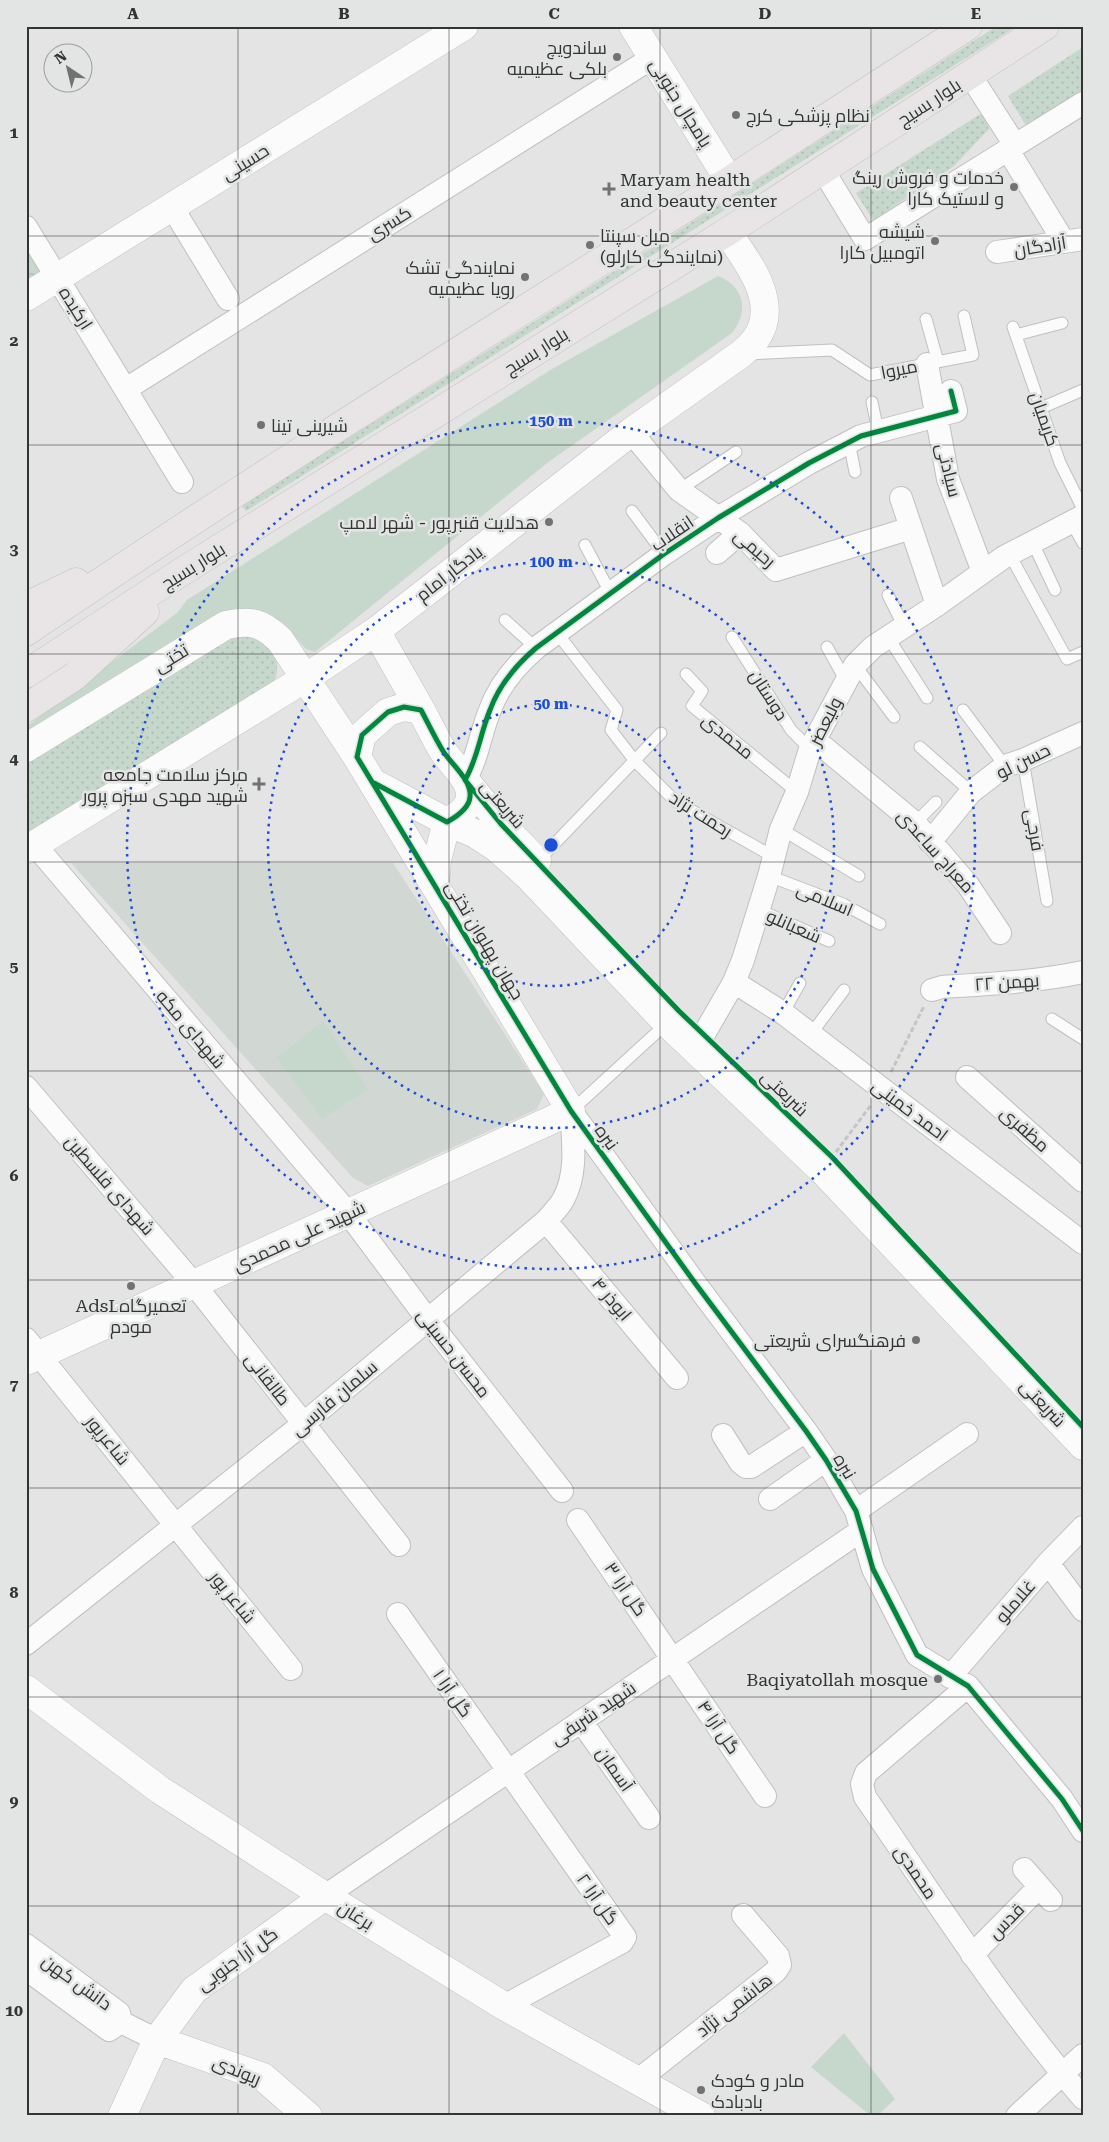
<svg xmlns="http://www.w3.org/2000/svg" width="1109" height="2142" font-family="'Roboto Serif',Cairo,serif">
<defs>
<pattern id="grass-dots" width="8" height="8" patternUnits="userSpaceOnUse" patternTransform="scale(1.25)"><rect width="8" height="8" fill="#c5d8cb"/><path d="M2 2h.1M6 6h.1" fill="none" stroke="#aabaaf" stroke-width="1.8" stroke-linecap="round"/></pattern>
<pattern id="park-crowns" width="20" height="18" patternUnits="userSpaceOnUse" patternTransform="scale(1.25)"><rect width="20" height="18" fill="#c5d8cb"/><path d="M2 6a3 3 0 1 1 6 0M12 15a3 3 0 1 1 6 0" fill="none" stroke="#aabaaf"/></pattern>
</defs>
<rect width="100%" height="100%" fill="#e3e4e3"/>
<path fill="#d1d7d3" d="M 71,863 L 393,863 L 544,1094 L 537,1109 L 368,1186 L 353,1178 Z"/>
<path fill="url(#grass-dots)" d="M 997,26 L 1017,26 L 246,511 L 241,505 L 658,244 Z
M 1083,47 L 1083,95 L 1028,129 L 1008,96 Z
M 982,113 L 989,129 L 953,167 L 873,220 L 856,193 Z
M 246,631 C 269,644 284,655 274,683 L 26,836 L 26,761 L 235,633 Z"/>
<path fill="url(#park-crowns)" d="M 26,239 L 49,275 L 26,290 Z"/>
<path fill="#c5d8cb" d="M 718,276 C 745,287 749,311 732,333 L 547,463 L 315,652 L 306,649 L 285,626 L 263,614 L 26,738 L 26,727 L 177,613 L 187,600 L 552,369 Z
M 323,1021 L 368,1089 L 322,1119 L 277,1058 Z
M 844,2033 L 895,2099 L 877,2116 L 871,2116 L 811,2067 Z"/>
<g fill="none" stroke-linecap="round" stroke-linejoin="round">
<g stroke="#bfc0bf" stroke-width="13">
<path id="service" d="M 926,319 L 938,362
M 1013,327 L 1060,463 L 1083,509
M 1016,335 L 1062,323
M 748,354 L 832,350 L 870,375 L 973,355 L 964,316
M 872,402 L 878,431
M 1041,408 L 1083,390
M 849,442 L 855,472
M 679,490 L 736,452
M 632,511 L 664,554
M 1072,523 L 1083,543
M 1032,541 L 1055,590
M 585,545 L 611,594
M 1010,555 L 1067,659 L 1083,652
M 888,595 L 904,627
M 505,620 L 536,648
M 557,633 L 617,710 L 611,730 L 635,761 L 675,801 L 774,857
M 732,637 L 791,730 L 810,749
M 888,637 L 927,698
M 827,647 L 846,681
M 855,665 L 894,717
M 686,674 L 702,691 L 692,706 L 797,792
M 963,710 L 1005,766
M 920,747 L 971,792
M 1023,760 L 1047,901
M 915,823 L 936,802
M 781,829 L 859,876
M 537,862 L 661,733
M 769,876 L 843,904 L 880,924
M 759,910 L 829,941
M 783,1013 L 800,983
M 1052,1019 L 1083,1039
M 811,1034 L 844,990
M 571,1111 L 655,1034"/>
</g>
<g stroke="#bfc0bf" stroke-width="24">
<path id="minor" d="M 970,75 L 1015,145
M 1008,150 L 1064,242
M 823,170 L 865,239 L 1083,103
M 172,207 L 228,299
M 26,227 L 182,482
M 997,252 L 1083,239
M 927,364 L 948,479 L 983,572
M 126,389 L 652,58
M 631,432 L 679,490 L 740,533 L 776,570 L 911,528
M 901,498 L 937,605
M 717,553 L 740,533
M 815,740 L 915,823 L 968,885 L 1000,933
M 465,780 C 478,758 480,734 490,710 C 499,685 516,665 536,648 L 664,554 L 718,518 L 809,463 L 861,436 L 956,411 L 951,391
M 930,842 L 971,792 L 1005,766 L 1023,760 L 1083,733
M 35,845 L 348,1213 L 428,1320 L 562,1491
M 734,982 L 783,1013 L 1083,1243
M 932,990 L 942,987 C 989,984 1036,982 1083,972
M 704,1034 L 734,982 L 743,960 L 769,876 L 781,829 L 797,792 L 810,749 L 855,665 L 873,647 L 937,605 L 1004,557 L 1083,516
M 967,1077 L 1083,1181
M 26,1087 L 194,1284 L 399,1545
M 571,1111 L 695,1283 L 806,1431 L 826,1460 L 856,1511 L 873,1569 L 917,1655 L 968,1686 L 1062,1799 L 1083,1831
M 546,1221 L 677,1378
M 26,1339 L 291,1669
M 723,1435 L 740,1462 L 746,1467 L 751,1467 L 806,1431
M 770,1499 L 826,1460
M 856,1511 L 967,1434
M 578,1520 L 765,1796
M 1048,1563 L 1083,1610
M 398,1614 L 625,1937 L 622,1942 L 504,2006
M 26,1644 L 303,1424 L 546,1221 C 552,1214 559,1207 563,1200 C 578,1173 573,1141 571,1111
M 950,1677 L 1048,1563 L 1083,1527
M 968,1686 L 866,1773 L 862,1784 L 865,1797 C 935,1899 1002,2004 1083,2098
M 581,1721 L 649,1818
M 1024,1869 L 1051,1900
M 325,1896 L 862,1530
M 26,1945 L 119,2013 L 121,2022
M 972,1955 L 1039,1887
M 26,1969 L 109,2030 L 121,2022
M 121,2022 L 157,2040
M 637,2081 L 776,1971 L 780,1965 L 778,1956 L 743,1915
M 1017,2116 L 1083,2055"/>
</g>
<g stroke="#bfc0bf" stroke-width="29">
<path id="tertiary" d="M 633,26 L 729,180
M 26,297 L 464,26
M 376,631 L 421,710
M 26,748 L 226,625 C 251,620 261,622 280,640 L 357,757
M 465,780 L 501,824 L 537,861
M 26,850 L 304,679 L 376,631 L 631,432 L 741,354 C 746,350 751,345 755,340 C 782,304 747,261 727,232
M 435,885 L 437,860 L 447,822 L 474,833 L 497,848 L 527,875 L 667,1023 L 823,1171 L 1083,1446
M 26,1361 L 571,1111 L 357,757 L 362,735 L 388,712 L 404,707 L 421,710 C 428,723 435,738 443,751 C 451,764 472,780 470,797 C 469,809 456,817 447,822 L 374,783
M 157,2040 L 263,2077 L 308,2116
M 122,2116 L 157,2040 L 194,1990 L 325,1896"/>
</g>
<g stroke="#bfc0bf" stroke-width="29">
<path id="secondary" d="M 26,1689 L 160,1790 L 325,1896 L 504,2006 L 701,2116"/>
</g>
<g stroke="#c0c1c0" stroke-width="29">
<path id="primary" d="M 26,606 L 76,582
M 26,632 C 256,476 492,330 727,182 C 807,131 887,78 968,26
M 26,674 L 183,571 L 727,232 L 1045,26
M 26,708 L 75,676 L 145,612"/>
</g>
<path stroke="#c4c5c4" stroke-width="3" stroke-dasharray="5 2.5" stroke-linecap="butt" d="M 891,1072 L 924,1006
M 836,1152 L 871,1105"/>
<use href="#service" stroke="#fbfbfb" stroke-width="11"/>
<use href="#minor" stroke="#fbfbfb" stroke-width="22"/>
<use href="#tertiary" stroke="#fbfbfb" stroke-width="28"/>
<use href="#secondary" stroke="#fbfbfb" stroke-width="28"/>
<use href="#primary" stroke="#e9e4e5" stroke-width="28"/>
<g stroke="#e2e5e3" stroke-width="8">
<path id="cycleway" d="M 951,391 L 956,411 L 861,436 L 809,463 L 718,518 L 664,554 L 536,648 C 516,665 499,685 490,710 C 480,734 478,758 465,780 L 501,824 L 679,1011 L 832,1157 L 1083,1427
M 374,783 L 447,822 C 456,817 469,809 470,797 C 472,780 451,764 443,751 C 435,738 428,723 421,710 L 404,707 L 388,712 L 362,735 L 357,757 L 571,1111 L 695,1283 L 806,1431 L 826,1460 L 856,1511 L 873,1569 L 917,1655 L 968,1686 L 1062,1799 L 1083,1831"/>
</g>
<use href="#cycleway" stroke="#00873e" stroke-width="5"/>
</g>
<path fill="none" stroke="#333433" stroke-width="1" stroke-opacity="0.55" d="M 238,26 L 238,2116M 449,26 L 449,2116M 660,26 L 660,2116M 871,26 L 871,2116M 26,236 L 1083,236M 26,445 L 1083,445M 26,654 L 1083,654M 26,862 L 1083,862M 26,1071 L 1083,1071M 26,1280 L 1083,1280M 26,1488 L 1083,1488M 26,1697 L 1083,1697M 26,1906 L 1083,1906"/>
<g fill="none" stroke="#1d4ed8" stroke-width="2.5" stroke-dasharray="2.5 5">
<circle cx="551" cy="845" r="141"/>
<circle cx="551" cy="845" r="283"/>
<circle cx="551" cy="845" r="424"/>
</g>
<g fill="#717271" stroke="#e2e5e3" stroke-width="2">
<circle cx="617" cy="57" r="5"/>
<circle cx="736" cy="115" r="5"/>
<circle cx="1014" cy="187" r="5"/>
<path d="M606.5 181.5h5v5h5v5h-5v5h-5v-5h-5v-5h5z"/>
<circle cx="935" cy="241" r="5"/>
<circle cx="590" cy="245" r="5"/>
<circle cx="525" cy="277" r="5"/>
<circle cx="261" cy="425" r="5"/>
<circle cx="549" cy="522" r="5"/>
<path d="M256.5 776.5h5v5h5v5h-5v5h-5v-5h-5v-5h5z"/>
<circle cx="131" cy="1286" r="5"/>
<circle cx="916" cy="1340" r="5"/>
<circle cx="938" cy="1679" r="5"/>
<circle cx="701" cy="2090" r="5"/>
</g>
<g text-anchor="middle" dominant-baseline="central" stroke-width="5" stroke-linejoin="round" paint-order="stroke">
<g font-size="18" fill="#333433" stroke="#e2e5e3" text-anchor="end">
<text x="607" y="47">ساندویچ<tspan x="607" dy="21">بلکی عظیمیه</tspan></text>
<text x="746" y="115" text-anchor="start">نظام پزشکی کرج</text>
<text x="1004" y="177">خدمات و فروش رینگ<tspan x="1004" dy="21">و لاستیک کارا</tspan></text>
<text x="620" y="179" text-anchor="start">Maryam health<tspan x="620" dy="21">and beauty center</tspan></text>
<text x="925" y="231">شیشه<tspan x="925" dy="21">اتومبیل کارا</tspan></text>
<text x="600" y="235" text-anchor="start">مبل سپنتا<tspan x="600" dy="21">(نمایندگی کارلو)</tspan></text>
<text x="515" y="267">نمایندگی تشک<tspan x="515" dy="21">رویا عظیمیه</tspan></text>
<text x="271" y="425" text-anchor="start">شیرینی تینا</text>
<text x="539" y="522">هدلایت قنبرپور - شهر لامپ</text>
<text x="248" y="774">مرکز سلامت جامعه<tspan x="248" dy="21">شهید مهدی سبزه پرور</tspan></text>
<text x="131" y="1305" text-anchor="middle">AdsLتعمیرگاه<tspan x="131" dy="21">مودم</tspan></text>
<text x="906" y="1340">فرهنگسرای شریعتی</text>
<text x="928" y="1679">Baqiyatollah mosque</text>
<text x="711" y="2080" text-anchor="start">مادر و کودک<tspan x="711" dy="21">بادبادک</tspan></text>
</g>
<g font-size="18" fill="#333433" stroke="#e2e5e3">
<text transform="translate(929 102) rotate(-33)">بلوار بسیج</text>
<text transform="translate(681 103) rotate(58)">پامچال جنوبی</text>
<text transform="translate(245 162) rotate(-32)">حسینی</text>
<text transform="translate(389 223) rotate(-32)">کسری</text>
<text transform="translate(1040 246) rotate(-9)">آزادگان</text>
<text transform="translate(76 308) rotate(58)">ارکیده</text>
<text transform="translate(536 351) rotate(-32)">بلوار بسیج</text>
<text transform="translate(899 369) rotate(-11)">میروا</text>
<text transform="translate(1045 419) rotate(71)">کریمیان</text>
<text transform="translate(949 470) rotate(76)">سیادتی</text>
<text transform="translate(672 533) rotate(-34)">انقلاب</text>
<text transform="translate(755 548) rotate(41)">رحیمی</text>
<text transform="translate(193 566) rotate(-32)">بلوار بسیج</text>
<text transform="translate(449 573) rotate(-38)">یادگار امام</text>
<text transform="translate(171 658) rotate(-32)">تختی</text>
<text transform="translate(769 695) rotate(58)">دوستان</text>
<text transform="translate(825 721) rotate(-63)">ولیعصر</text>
<text transform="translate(728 736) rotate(39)">محمدی</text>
<text transform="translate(1023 761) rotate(-26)">حسن لو</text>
<text transform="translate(503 804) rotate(49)">شریعتی</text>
<text transform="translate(701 814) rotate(32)">رحمت نژاد</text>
<text transform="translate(1035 830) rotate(80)">فرجی</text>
<text transform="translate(936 851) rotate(48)">معراج ساعدی</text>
<text transform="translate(825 899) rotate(23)">اسلامی</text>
<text transform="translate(794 926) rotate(24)">شعبانلو</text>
<text transform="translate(485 940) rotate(59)">جهان پهلوان تختی</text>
<text transform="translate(1007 982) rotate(-4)">۲۲ بهمن</text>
<text transform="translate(191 1029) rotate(50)">شهدای مکه</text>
<text transform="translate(785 1093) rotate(44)">شریعتی</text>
<text transform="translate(910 1110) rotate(37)">احمد خمینی</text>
<text transform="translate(1025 1129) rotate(42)">مظفری</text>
<text transform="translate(607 1137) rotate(54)">نبره</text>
<text transform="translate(110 1185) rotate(49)">شهدای فلسطین</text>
<text transform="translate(299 1236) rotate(-25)">شهید علی محمدی</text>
<text transform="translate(612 1299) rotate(50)">ابوذر ۴</text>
<text transform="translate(454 1353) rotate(52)">محسن حسینی</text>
<text transform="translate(268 1379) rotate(52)">طالقانی</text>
<text transform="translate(334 1398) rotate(-40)">سلمان فارسی</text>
<text transform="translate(1043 1403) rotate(47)">شریعتی</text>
<text transform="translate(108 1440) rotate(51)">شاعرپور</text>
<text transform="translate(845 1466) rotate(59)">نبره</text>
<text transform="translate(626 1589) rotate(56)">گل آرا ۳</text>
<text transform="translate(233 1597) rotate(51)">شاعر پور</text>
<text transform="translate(1015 1601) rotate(-49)">غلاملو</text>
<text transform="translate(453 1693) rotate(55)">گل آرا ۱</text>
<text transform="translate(593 1713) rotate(-34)">شهید شریفی</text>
<text transform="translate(719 1727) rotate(56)">گل آرا ۴</text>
<text transform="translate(615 1769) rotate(55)">آسمان</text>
<text transform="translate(916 1872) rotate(56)">محمدی</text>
<text transform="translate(598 1899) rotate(55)">گل آرا ۲</text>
<text transform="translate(356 1915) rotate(32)">برغان</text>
<text transform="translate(1006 1921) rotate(-45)">قدس</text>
<text transform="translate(237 1959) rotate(-36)">گل آرا جنوبی</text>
<text transform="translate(77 1982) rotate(36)">دانش کهن</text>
<text transform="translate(734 2005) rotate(-38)">هاشمی نژاد</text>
<text transform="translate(237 2070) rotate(22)">ریوندی</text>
</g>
</g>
<circle cx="551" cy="845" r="8" fill="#1d4ed8" stroke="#e2e5e3" stroke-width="2.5"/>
<g font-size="15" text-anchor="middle" font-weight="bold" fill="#1d4ed8" stroke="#e2e5e3" stroke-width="5" stroke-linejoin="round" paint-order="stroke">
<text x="551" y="426">150 m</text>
<text x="551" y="567">100 m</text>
<text x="551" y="709">50 m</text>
</g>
<rect width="1109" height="2142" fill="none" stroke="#e2e5e3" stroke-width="55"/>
<g transform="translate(68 68) rotate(325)"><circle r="24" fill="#e2e5e3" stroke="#9c9e9d"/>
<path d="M0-4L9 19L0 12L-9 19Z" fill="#717271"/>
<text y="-8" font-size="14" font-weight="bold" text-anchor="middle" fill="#333433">N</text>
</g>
<rect x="28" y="28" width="1054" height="2086" fill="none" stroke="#333433" stroke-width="2"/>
<g font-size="16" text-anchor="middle" font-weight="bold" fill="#333433">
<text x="133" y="19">A</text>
<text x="344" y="19">B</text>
<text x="554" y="19">C</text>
<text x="765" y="19">D</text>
<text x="976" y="19">E</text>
<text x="14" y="138">1</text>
<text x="14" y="346">2</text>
<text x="14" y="555">3</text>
<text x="14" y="764">4</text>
<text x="14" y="972">5</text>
<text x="14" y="1181">6</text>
<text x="14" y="1390">7</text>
<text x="14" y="1598">8</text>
<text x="14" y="1807">9</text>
<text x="14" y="2016">10</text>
</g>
</svg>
